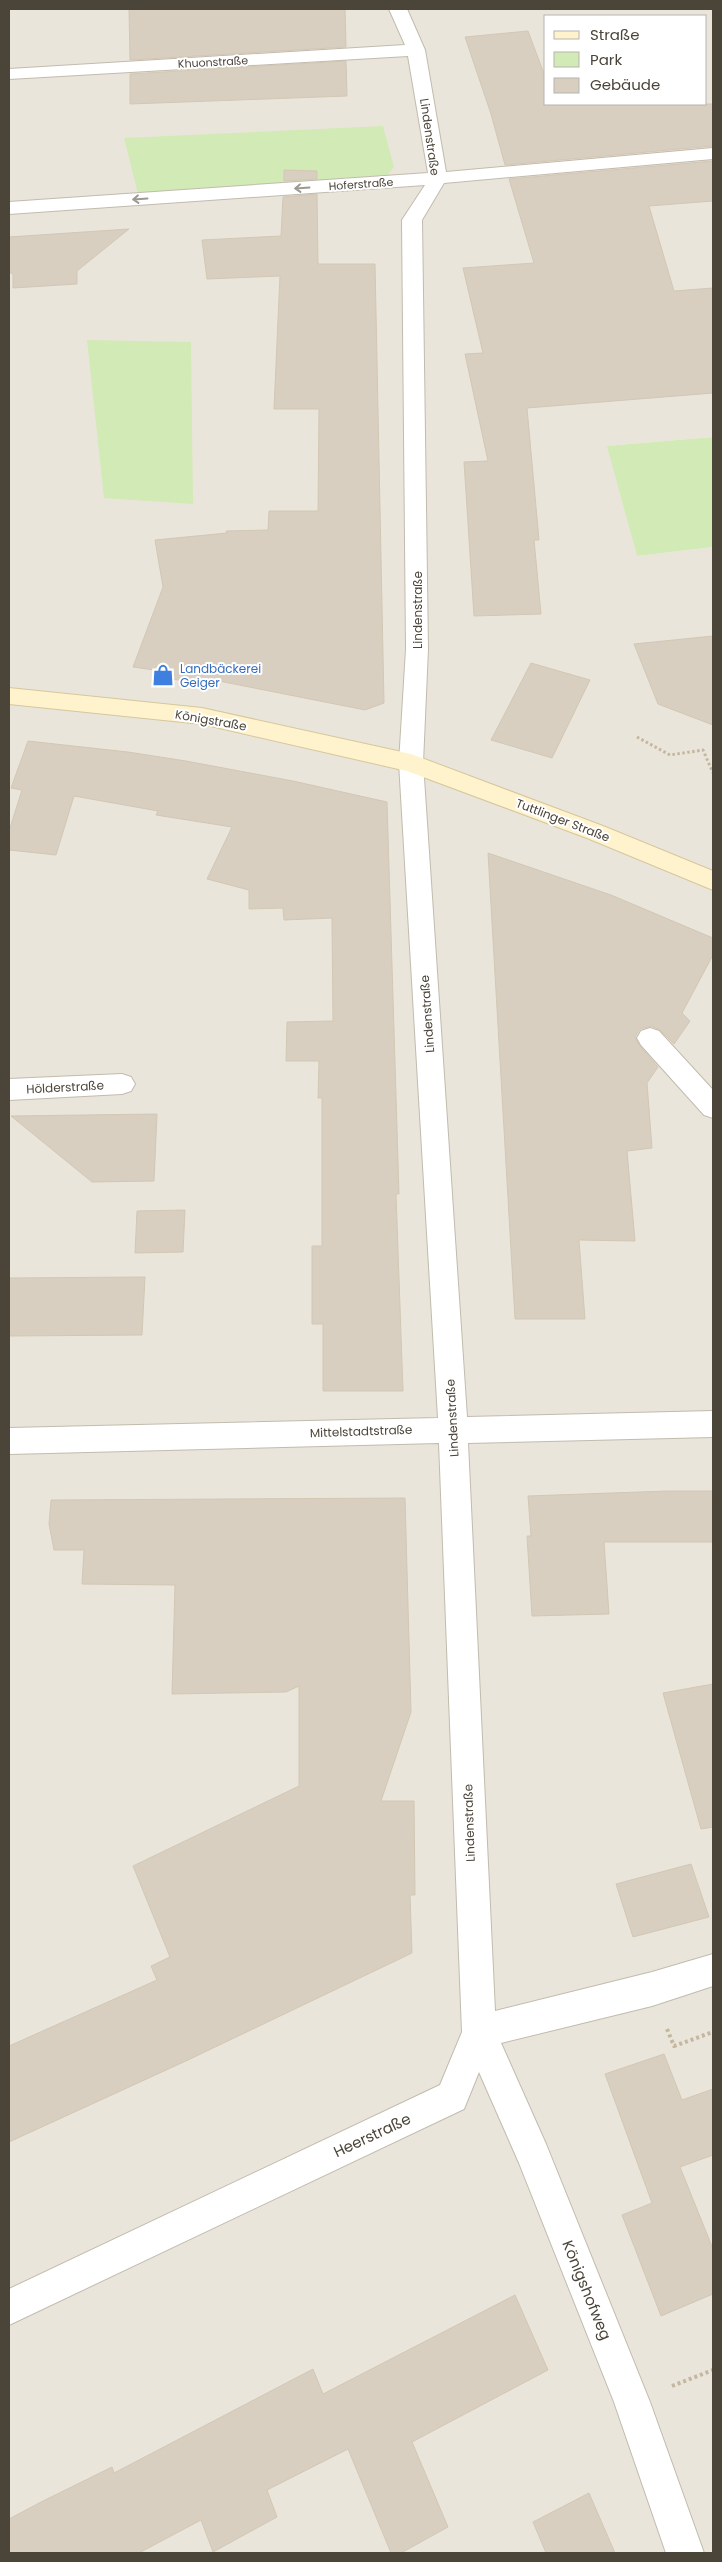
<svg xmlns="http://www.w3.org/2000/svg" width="722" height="2562" font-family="Poppins,sans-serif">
<rect width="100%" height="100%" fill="#f6f3ec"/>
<path fill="#eae5da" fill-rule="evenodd" d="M 9,9 L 713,9 L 713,437 L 608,446 L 637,556 L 713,547 L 713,2553 L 9,2553 ZM 546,16 L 706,16 L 706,104 L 546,104 Z"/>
<path fill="#d2eab5" d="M 383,126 L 394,167 L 384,179 L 139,198 L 124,138 Z
M 87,340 L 191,342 L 193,504 L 104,498 Z
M 713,437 L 713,547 L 637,556 L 607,446 Z"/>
<path fill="#d8cfc1" stroke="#d3c7b4" d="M 129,9 L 345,9 L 346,47 L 130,60 Z
M 528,31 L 546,79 L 546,104 L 713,104 L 713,146 L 505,165 L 491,114 L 465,37 Z
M 346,61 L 347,96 L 130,104 L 130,74 Z
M 713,161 L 713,201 L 649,206 L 674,291 L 713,288 L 713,393 L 527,408 L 539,540 L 534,540 L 541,614 L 474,616 L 464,462 L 488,461 L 465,354 L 483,353 L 463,268 L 534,263 L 509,179 Z
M 284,170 L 317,171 L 317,179 L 284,181 Z
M 317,194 L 318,264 L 375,264 L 384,703 L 365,710 L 219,681 L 217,686 L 159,677 L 161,671 L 133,667 L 163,587 L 155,540 L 227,533 L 226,531 L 268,530 L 269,511 L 318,511 L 319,409 L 274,409 L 280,276 L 207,279 L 202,240 L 281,236 L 283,197 Z
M 129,229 L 77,271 L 77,284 L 13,288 L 13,274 L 9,272 L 9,237 Z
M 713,636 L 713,725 L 658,704 L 634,644 Z
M 531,663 L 590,680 L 552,758 L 491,740 Z
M 28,741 L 128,752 L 186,761 L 293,781 L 387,802 L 399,1194 L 396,1194 L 403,1391 L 323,1391 L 323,1324 L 312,1324 L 312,1246 L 322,1246 L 322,1098 L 318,1098 L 319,1061 L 286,1061 L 287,1022 L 333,1021 L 332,918 L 284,920 L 283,908 L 249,909 L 249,890 L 207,879 L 232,827 L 156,815 L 158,811 L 74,796 L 56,855 L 9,850 L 9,831 L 22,790 L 11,788 Z
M 488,853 L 611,895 L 713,938 L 713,955 L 682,1013 L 690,1021 L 674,1044 L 660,1030 L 651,1026 L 640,1029 L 635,1037 L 640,1046 L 658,1067 L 647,1083 L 652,1148 L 627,1151 L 635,1241 L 579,1240 L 585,1319 L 515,1319 Z
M 157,1114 L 154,1181 L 92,1182 L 11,1116 Z
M 185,1210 L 183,1252 L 135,1253 L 137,1211 Z
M 145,1277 L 142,1335 L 9,1336 L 9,1278 Z
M 667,1491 L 713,1491 L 713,1542 L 604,1542 L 609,1614 L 532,1616 L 527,1536 L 531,1536 L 528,1496 Z
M 405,1498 L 411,1712 L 381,1801 L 414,1801 L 415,1895 L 410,1895 L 412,1953 L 188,2060 L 9,2142 L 9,2046 L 157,1980 L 151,1966 L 170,1957 L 133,1866 L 299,1786 L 299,1686 L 286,1692 L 172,1694 L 175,1585 L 82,1584 L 84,1550 L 54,1550 L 49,1524 L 51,1500 Z
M 713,1684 L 713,1827 L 701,1829 L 663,1693 Z
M 691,1864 L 709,1917 L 633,1937 L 616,1884 Z
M 664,2054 L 682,2100 L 713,2089 L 713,2155 L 680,2167 L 713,2249 L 713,2294 L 661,2316 L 622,2215 L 652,2203 L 605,2074 Z
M 515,2295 L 548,2370 L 412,2442 L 448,2527 L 401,2553 L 391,2553 L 348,2449 L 267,2490 L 277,2517 L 213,2552 L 201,2520 L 139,2553 L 9,2553 L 9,2519 L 41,2502 L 112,2467 L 114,2473 L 313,2369 L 323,2394 Z
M 589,2493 L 615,2553 L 546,2553 L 533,2522 Z"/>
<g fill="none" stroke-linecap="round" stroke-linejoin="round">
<g stroke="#c2bbae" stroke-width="2">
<path id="lane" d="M 650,1028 L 659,1031 L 713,1090 L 713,1118 L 704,1115 L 641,1045 L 637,1038 L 641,1031 Z
M 122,1074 L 131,1077 L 135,1084 L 131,1091 L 122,1094 L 9,1100 L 9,1079 Z"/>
</g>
<g stroke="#c2bbae" stroke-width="2">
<path id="street" d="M 389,9 L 407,9 L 425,50 L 446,172 L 713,148 L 713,159 L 444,183 L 422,220 L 428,649 L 423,763 L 467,1417 L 713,1411 L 713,1437 L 468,1443 L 495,2011 L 652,1972 L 713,1954 L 713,1986 L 652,2006 L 501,2043 L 546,2144 L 650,2402 L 704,2553 L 666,2553 L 614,2402 L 519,2163 L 479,2072 L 464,2109 L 9,2325 L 9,2289 L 440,2085 L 462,2032 L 439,1443 L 9,1454 L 9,1428 L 438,1418 L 399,763 L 406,649 L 402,220 L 425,185 L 9,214 L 9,202 L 428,173 L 408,56 L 9,79 L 9,69 L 405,45 Z"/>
</g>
<g stroke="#d6c79b" stroke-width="2">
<path id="secondary" d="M 9,688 L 202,708 L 411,754 L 603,826 L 713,871 L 713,890 L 587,838 L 407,771 L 202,724 L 9,704 Z"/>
</g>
<path stroke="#c4b79f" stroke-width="3" stroke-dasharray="2.5 2.5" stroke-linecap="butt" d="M 637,737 L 670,755 L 703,750 L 713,773"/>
<path stroke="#c4b79f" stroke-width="4" stroke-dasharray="3 3" stroke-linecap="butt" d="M 667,2029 L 674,2046 L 713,2032
M 672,2386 L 713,2370"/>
<use href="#lane" fill="#fff" fill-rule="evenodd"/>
<use href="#street" fill="#fff" fill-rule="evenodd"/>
<use href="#secondary" fill="#fff3cd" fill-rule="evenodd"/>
</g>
<defs><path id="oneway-shaft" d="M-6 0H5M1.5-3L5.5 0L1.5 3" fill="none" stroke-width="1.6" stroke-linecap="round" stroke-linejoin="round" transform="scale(1.25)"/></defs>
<g stroke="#9c9892">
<use href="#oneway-shaft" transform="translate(302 188) rotate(176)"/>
<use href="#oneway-shaft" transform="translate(140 199) rotate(176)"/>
</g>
<defs>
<g id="shop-bare" transform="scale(1.725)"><path d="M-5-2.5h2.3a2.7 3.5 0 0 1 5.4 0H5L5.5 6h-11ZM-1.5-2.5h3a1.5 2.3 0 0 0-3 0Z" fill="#3f7fe0" stroke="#fff" stroke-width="2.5" paint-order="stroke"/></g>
</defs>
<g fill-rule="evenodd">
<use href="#shop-bare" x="163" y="675"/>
</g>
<g text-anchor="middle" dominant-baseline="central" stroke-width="4" stroke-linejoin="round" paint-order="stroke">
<g font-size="11" fill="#4b4439" stroke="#fff">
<text transform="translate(213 62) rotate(-3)">Khuonstraße</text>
<text transform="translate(361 184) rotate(-4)">Hoferstraße</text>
</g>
<g font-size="12" fill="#4b4439" stroke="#fff">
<text transform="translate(430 137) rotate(82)">Lindenstraße</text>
<text transform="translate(417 610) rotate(-90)">Lindenstraße</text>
<text transform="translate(211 720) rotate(10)">Königstraße</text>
<text transform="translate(563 820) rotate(21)">Tuttlinger Straße</text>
<text transform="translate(427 1014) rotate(-94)">Lindenstraße</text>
<text transform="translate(65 1087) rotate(-3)">Hölderstraße</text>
<text transform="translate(452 1418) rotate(-93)">Lindenstraße</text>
<text transform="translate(361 1431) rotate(-2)">Mittelstadtstraße</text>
<text transform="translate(469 1823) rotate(-92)">Lindenstraße</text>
</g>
<g font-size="12" fill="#366cbe" stroke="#fff" text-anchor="start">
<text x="180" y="668">Landbäckerei<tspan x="180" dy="14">Geiger</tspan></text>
</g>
<g font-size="15" fill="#4b4439" stroke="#fff">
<text transform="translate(372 2135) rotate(-25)">Heerstraße</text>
<text transform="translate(587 2290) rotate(68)">Königshofweg</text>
</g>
</g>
<rect width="722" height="2562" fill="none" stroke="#4b4439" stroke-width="20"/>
<rect x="544" y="15" width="162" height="90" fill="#ffffff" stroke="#b7b4b0"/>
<rect x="554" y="31" width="25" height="8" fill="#fff3cd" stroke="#b7b4b0"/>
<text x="590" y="40" font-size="15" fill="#4b4439">Straße</text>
<rect x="554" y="52" width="25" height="15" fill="#d2eab5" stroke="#b7b4b0"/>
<text x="590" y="65" font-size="15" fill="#4b4439">Park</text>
<rect x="554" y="78" width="25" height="15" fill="#d8cfc1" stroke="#b7b4b0"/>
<text x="590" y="90" font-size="15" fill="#4b4439">Gebäude</text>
</svg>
